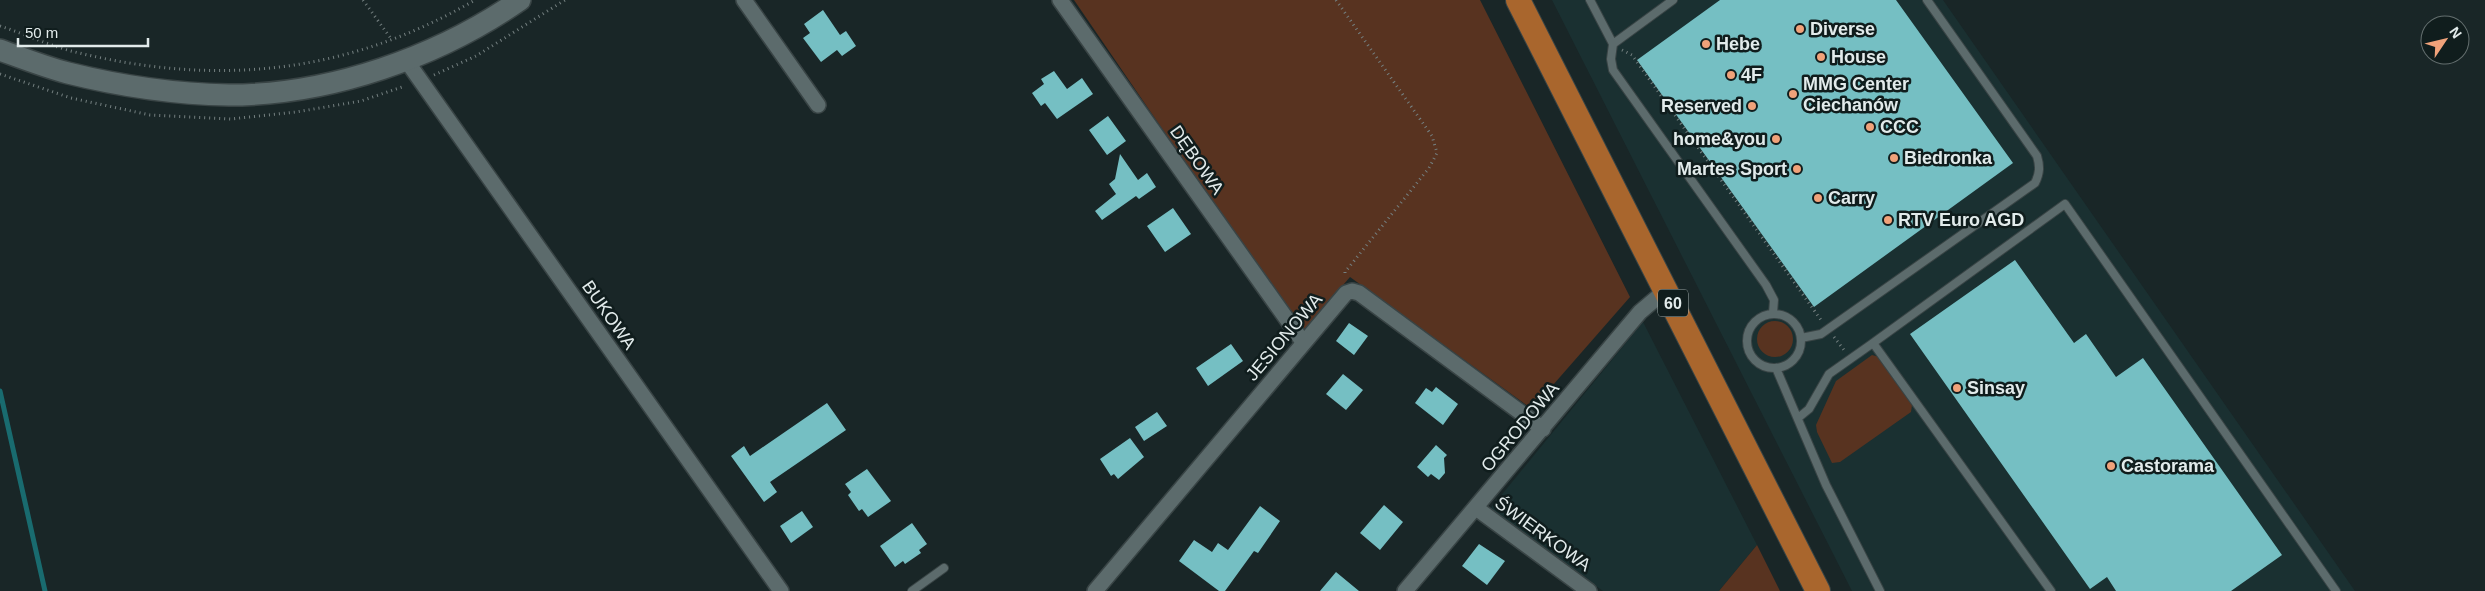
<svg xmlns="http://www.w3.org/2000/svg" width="2485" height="591" font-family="Arial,sans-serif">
<rect width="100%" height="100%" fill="#192627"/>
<path fill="#1a3031" d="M 1552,0 L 1943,0 L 2355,591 L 1852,591 Z
M 1643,322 L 1757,545 L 1719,591 L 1603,591 L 1490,509 Z"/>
<path fill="#583320" d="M 1074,0 L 1480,0 L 1630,297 L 1532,409 L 1350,277 L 1302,333 Z
M1757 339a18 18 0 1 1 36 0a18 18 0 1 1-36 0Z
M 1872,355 L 1879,357 L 1912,405 L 1911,412 L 1840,462 L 1832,463 L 1817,432 L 1816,425 L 1836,381 Z
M 1757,545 L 1780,591 L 1719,591 Z"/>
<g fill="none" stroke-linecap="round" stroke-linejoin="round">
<path stroke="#196b6f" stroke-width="5" d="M 0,391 L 45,591"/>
</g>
<path fill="#75bfc3" d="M 1720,0 L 1896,0 L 2013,163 L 1814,307 L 1637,60 Z
M 823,10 L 840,35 L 846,31 L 856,46 L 842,56 L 837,50 L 821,62 L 803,38 L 810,33 L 804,24 Z
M 1054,71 L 1067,89 L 1082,78 L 1093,94 L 1057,119 L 1045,103 L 1041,106 L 1032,93 L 1044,84 L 1041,79 Z
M 1108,116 L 1126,141 L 1107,155 L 1089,130 Z
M 1120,154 L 1138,180 L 1147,173 L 1156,187 L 1139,199 L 1136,196 L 1102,220 L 1095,211 L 1116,194 L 1109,184 L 1115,179 Z
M 1173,208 L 1191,234 L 1165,252 L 1147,226 Z
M 2015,260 L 2074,343 L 2086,334 L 2116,377 L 2143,358 L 2282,555 L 2231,591 L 2116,591 L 2107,577 L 2090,589 L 1910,334 Z
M 1349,323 L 1368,336 L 1354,355 L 1336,341 Z
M 1231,344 L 1243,361 L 1208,386 L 1196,368 Z
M 1343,374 L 1363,390 L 1346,410 L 1326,394 Z
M 1436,387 L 1458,404 L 1443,425 L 1415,403 L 1426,388 L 1432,392 Z
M 827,403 L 846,430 L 770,482 L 777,492 L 764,502 L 731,456 L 744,446 L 750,456 Z
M 1157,412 L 1167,426 L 1144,441 L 1135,427 Z
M 1130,438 L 1144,457 L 1118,479 L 1114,474 L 1111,476 L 1100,459 Z
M 1436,445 L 1447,455 L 1444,458 L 1445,473 L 1439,480 L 1431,474 L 1428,477 L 1417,467 Z
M 867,469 L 891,501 L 868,517 L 862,509 L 859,511 L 848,495 L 851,492 L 845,484 Z
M 1384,505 L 1403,522 L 1380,550 L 1360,533 Z
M 1260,506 L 1280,521 L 1258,553 L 1254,551 L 1225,591 L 1219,591 L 1179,561 L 1194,540 L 1212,552 L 1218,543 L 1228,550 Z
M 802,511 L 813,527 L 791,543 L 780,526 Z
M 912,523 L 927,544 L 919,550 L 921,553 L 905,564 L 903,561 L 895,567 L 880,546 Z
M 1479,544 L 1505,561 L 1487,585 L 1462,566 Z
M 1336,572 L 1359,591 L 1320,591 Z"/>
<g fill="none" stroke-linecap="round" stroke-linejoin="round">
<g stroke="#394445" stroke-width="10">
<path id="service" d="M 1590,0 L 1613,44 L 1673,0
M 1613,44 L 1611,59 L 1613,70 L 1766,285 L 1774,300 L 1773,313
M1747 341a27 27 0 1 1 54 0a27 27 0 1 1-54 0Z
M 1801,338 L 1821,334 L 2035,183 C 2040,173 2040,166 2037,156 L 1927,0
M 1873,343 L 2065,204 L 2336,591
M 1776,368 L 1826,485 L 1880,591
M 1798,418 L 1809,409 L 1829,374 L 1873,343 L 2051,591
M 912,591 L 944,568"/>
</g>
<g stroke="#394445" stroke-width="18">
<path id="minor" d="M 744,0 L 818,105
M 1060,0 L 1303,342
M 406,60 L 781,591
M 1476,508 L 1589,591
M 1095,591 L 1346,293 L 1352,291 L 1359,293 L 1543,429
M 1405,591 L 1640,312 L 1666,290"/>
</g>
<g stroke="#394445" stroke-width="24">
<path id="secondary" d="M 0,50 C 22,58 45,67 68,73 C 120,86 175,94 229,95 C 330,95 438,57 520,0"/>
</g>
<g stroke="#394445" stroke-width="26">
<path id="primary" d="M 1518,0 L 1818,591"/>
</g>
<path stroke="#758081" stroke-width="3" stroke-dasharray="1 4" stroke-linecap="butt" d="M 363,0 L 392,40
M 1336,0 L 1432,136 L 1437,153 L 1429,168 L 1345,272 L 1345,277
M 0,26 C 25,34 50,46 75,52 C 218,87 347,74 475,0
M 1622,50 L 1632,55 L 1821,320
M 0,74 L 71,98 L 150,115 L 231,119 L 296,112 L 361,101 L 405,86
M 434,75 L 476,56 L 565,0
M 1834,337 L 1844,350"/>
<use href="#service" stroke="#5c6b6c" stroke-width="8"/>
<use href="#minor" stroke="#5c6b6c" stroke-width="15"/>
<use href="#secondary" stroke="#5c6b6c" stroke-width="21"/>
<use href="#primary" stroke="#a9662d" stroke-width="24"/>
</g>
<g fill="#f0a27a" stroke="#101d1d" stroke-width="2">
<circle cx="1800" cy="29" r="5"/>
<circle cx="1706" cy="44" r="5"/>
<circle cx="1821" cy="57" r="5"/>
<circle cx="1731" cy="75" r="5"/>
<circle cx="1793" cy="94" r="5"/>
<circle cx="1752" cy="106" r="5"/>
<circle cx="1870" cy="127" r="5"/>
<circle cx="1776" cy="139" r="5"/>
<circle cx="1894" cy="158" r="5"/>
<circle cx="1797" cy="169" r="5"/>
<circle cx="1818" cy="198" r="5"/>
<circle cx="1888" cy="220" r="5"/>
<circle cx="1957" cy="388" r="5"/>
<circle cx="2111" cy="466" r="5"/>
</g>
<g text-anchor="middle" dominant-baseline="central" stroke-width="5" stroke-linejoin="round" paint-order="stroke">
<rect fill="#101d1d" stroke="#a3adad" stroke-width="1" x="1658" y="289.5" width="30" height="27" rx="4"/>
<g font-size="16" font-weight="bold" fill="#e2ebeb">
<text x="1673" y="303">60</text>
</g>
<g font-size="18" font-weight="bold" fill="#e2ebeb" stroke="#101d1d" text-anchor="start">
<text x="1810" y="29">Diverse</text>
<text x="1716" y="44">Hebe</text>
<text x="1831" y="57">House</text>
<text x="1741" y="75">4F</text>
<text x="1803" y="84">MMG Center<tspan x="1803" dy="21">Ciechanów</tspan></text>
<text x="1742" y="106" text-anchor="end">Reserved</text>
<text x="1880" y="127">CCC</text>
<text x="1766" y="139" text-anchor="end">home&amp;you</text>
<text x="1904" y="158">Biedronka</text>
<text x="1787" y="169" text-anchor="end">Martes Sport</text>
<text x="1828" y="198">Carry</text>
<text x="1898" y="220">RTV Euro AGD</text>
<text x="1967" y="388">Sinsay</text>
<text x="2121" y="466">Castorama</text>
</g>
<g font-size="18" fill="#e2ebeb" stroke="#101d1d">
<text transform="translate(1197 160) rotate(55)">DĘBOWA</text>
<text transform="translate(609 315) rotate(55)">BUKOWA</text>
<text transform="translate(1284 337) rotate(-50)">JESIONOWA</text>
<text transform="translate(1520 427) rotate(-50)">OGRODOWA</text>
<text transform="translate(1543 534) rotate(36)">ŚWIERKOWA</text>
</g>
</g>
<g transform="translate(2445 40) rotate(55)"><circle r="24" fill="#101d1d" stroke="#646f6f"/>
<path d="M0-4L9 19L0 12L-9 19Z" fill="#f0a27a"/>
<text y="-8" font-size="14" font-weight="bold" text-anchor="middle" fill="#e2ebeb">N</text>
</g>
<path d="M18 38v8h130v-8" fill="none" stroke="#e2ebeb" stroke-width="2.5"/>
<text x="25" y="38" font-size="15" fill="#e2ebeb" stroke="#101d1d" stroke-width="4" paint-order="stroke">50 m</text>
</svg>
